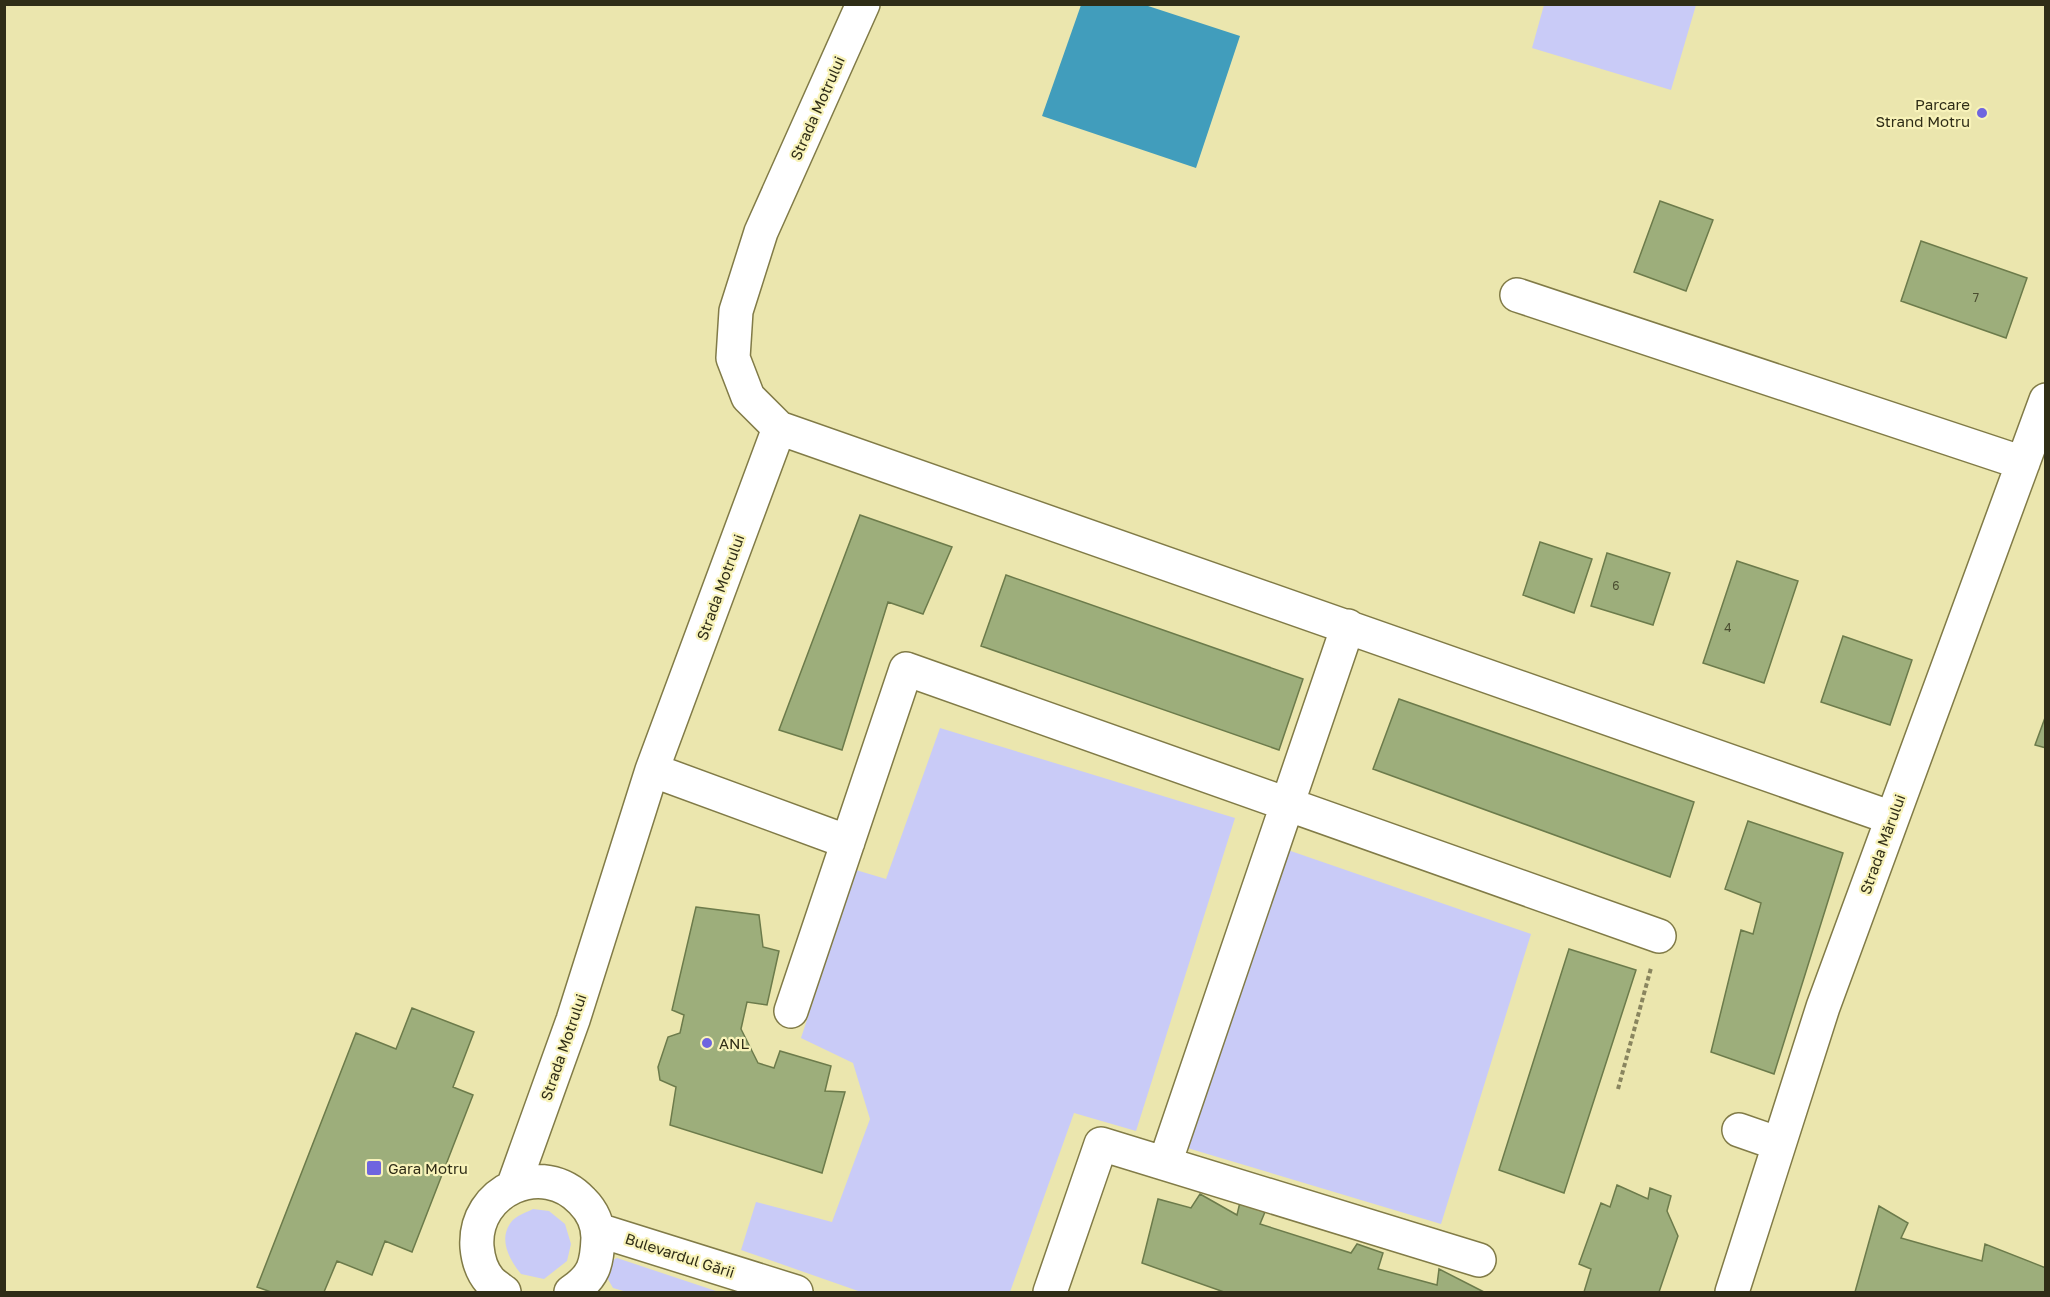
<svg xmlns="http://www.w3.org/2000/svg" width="2050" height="1297" font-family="'Golos Text',sans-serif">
<rect width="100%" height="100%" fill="#ebe6ae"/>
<path fill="#c9cbf7" d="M 1544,5 L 1696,5 L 1671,90 L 1532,48 Z
M 940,728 L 1235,818 L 1136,1131 L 1074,1113 L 1010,1292 L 861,1292 L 741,1250 L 756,1202 L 832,1222 L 870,1119 L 853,1063 L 801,1038 L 856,870 L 886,879 Z
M 1282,848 L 1531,934 L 1441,1224 L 1184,1147 Z
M 533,1209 L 549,1211 L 565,1224 L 571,1244 L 567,1261 L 544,1279 L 521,1274 C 510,1260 497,1239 512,1221 C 516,1216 527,1212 533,1209 Z
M 617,1258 L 719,1292 L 627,1292 L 613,1288 L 605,1274 L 609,1262 Z"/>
<path fill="#419dbc" d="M 1081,5 L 1145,5 L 1240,36 L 1196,168 L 1042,116 Z"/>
<path fill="#9dae7b" stroke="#6c7b4b" stroke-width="1.5" d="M 1660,201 L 1713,220 L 1686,291 L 1634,272 Z
M 1921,241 L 2027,278 L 2006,338 L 1901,301 Z
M 860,515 L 952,547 L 923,614 L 888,602 L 842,750 L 779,730 Z
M 1540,542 L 1592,559 L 1574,613 L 1523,595 Z
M 1607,553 L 1670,573 L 1653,625 L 1591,606 Z
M 1737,561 L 1798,581 L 1764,683 L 1703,663 Z
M 1006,575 L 1303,679 L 1279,750 L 981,646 Z
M 1843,636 L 1912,660 L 1890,725 L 1821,702 Z
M 1399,699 L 1694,802 L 1670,877 L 1373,769 Z
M 2046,715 L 2046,748 L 2035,745 Z
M 1748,821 L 1843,853 L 1774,1074 L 1711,1052 L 1741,930 L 1753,934 L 1761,903 L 1725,889 Z
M 696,907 L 759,915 L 763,947 L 779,951 L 767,1005 L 747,1002 L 741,1029 L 758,1063 L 774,1068 L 780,1051 L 831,1066 L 825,1091 L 845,1092 L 822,1173 L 670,1125 L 676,1087 L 660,1080 L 658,1067 L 668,1037 L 680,1033 L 684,1015 L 672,1010 Z
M 1569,949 L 1636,970 L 1564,1193 L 1499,1170 Z
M 412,1008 L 474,1032 L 453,1087 L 473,1095 L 412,1252 L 385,1241 L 372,1275 L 337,1261 L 324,1292 L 271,1292 L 257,1287 L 356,1033 L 396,1049 Z
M 1617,1185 L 1648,1199 L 1650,1188 L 1671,1196 L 1667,1211 L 1678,1236 L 1659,1292 L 1584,1292 L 1591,1269 L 1579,1264 L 1601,1203 L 1610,1207 Z
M 1200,1194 L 1237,1215 L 1240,1202 L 1265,1212 L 1260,1224 L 1351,1253 L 1357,1244 L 1383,1253 L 1378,1269 L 1437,1285 L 1439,1269 L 1484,1292 L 1224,1292 L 1142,1263 L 1158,1199 L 1191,1208 Z
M 1879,1206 L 1908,1223 L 1901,1238 L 1982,1261 L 1985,1244 L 2046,1268 L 2046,1292 L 1855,1292 Z"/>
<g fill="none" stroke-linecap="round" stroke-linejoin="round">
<g stroke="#817b47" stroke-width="36">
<path id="minor" d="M 863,4 L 761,232 L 736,311 L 733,358 L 748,397 L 779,428 L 1892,818
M 1517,295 L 2023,463
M 652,770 L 848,842
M 791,1011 L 906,669 L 1659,936
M 1739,1130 L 1779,1144
M 1165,1163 L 1348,626
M 513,1187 L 573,1020 L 652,770 L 779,428
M 598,1230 L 796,1292
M 504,1292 C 500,1289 494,1285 490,1281 C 482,1272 478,1258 477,1247 C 473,1190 543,1159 582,1201 C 592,1211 598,1224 598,1238 C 597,1264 594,1277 571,1292
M 1050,1292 L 1101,1144 L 1479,1260
M 1732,1292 L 1823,1007 L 2046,400"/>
</g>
<path stroke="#89855f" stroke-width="4" stroke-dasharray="4.5 3" stroke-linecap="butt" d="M 1618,1089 L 1651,968"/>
<use href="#minor" stroke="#fff" stroke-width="33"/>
</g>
<g fill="#6f65df" stroke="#f8f3ba" stroke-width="2">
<circle cx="1982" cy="113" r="6"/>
<circle cx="707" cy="1043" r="6"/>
<rect x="366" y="1160" width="16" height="16" rx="3"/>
</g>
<g text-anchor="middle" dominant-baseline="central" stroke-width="4.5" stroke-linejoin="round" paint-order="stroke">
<g font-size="12" fill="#4a4d30">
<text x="1976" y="297">7</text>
<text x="1616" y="585">6</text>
<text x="1728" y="627">4</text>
</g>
<g font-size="15" fill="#2f2d17" stroke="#f8f3ba" text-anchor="start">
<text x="1970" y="104" text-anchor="end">Parcare<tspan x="1970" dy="17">Strand Motru</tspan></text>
<text x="719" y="1043">ANL</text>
<text x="388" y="1168">Gara Motru</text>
</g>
<g font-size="15" fill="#2f2d17" stroke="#f8f3ba">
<text transform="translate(817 108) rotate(-66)">Strada Motrului</text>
<text transform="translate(720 587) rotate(-70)">Strada Motrului</text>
<text transform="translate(1882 844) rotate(-70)">Strada Mărului</text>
<text transform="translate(563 1047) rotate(-71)">Strada Motrului</text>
<text transform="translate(680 1255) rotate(18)">Bulevardul Gării</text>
</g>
</g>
<rect width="2050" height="1297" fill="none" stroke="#2f2d17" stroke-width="12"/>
</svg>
